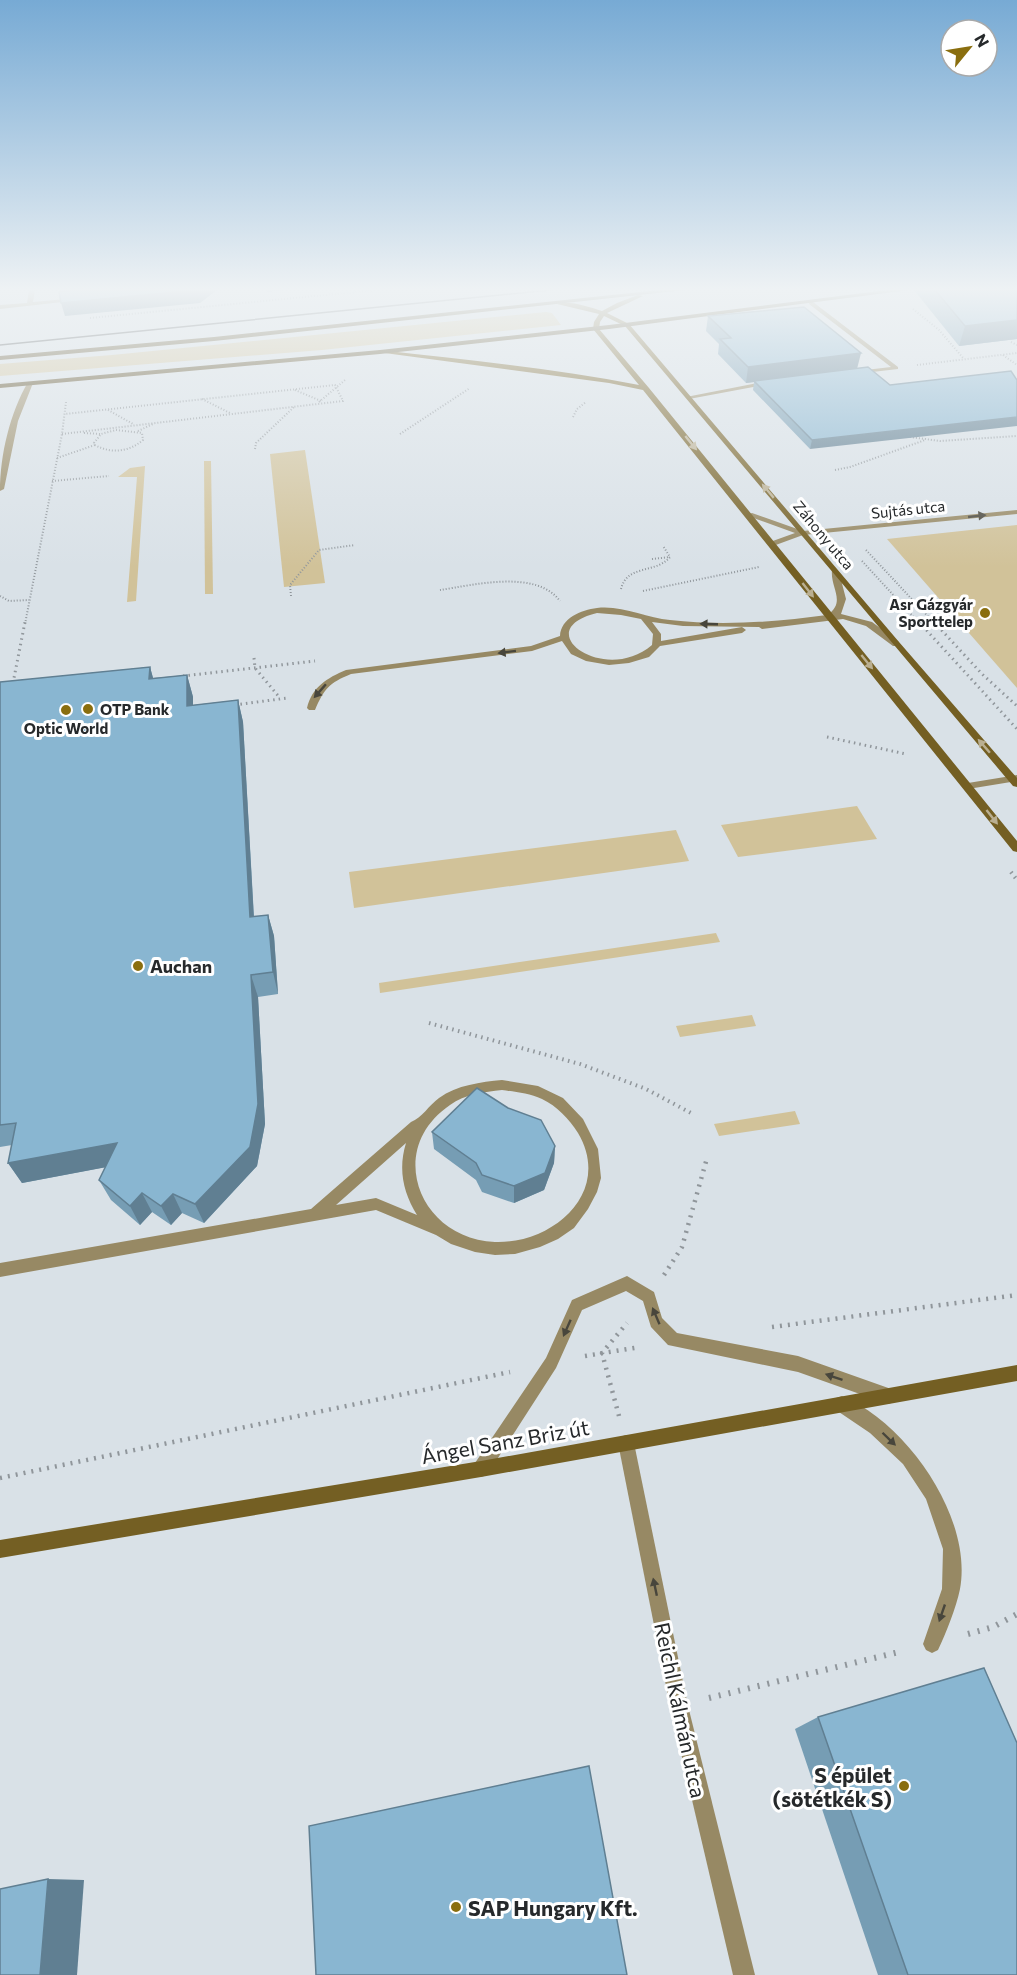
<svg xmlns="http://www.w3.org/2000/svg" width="1017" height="1975" font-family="Commissioner,sans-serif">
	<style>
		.green { fill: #d1c299 }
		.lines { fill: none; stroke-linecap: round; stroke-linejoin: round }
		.path-far4 { stroke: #90969b; stroke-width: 2; stroke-dasharray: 1 2; stroke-linecap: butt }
		.path-far3 { stroke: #90969b; stroke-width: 3; stroke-dasharray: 1.5 4; stroke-linecap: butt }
		.path-far2 { stroke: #90969b; stroke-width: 4; stroke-dasharray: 1.5 4.5; stroke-linecap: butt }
		.path-far1 { stroke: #90969b; stroke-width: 4.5; stroke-dasharray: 2 6; stroke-linecap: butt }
		.path { stroke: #90969b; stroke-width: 6; stroke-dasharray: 2 8; stroke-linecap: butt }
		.lane { fill: #978964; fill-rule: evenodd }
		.street { fill: #978964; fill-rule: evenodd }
		.secondary { fill: #745f23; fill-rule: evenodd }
		.primary { fill: #53441a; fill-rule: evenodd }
		.tram { stroke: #404446; stroke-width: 1.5 }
		.wall { fill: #769db4 }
		.shaded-wall { fill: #607f92 }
		.building { fill: #89b6d1; stroke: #607f92; stroke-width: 1.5 }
		.oneway { fill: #baaf91 }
		.oneway2 { fill: #48463c }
		.poi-dot { fill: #8a6e0e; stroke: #fff; stroke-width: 2 }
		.labels { text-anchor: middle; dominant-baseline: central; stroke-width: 6; stroke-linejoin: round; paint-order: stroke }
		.far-street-label { font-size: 15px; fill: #26292b; stroke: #fff }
		.far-poi-label { font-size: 15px; font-weight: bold; fill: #26292b; stroke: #fff; text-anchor: end }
		.poi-label { font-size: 18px; font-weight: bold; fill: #26292b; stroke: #fff; text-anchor: start }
		.near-street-label { font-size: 21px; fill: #26292b; stroke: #fff }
		.near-poi-label { font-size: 21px; font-weight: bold; fill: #26292b; stroke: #fff; text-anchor: end }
	</style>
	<rect width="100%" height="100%" fill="#d9e1e7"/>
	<g class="green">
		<path d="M546,312L552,313L561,325L322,350L0,376V364L112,355Z"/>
		<path d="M305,450L325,583L284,587L270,454Z"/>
		<path d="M204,461H211L213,594H205Z"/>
		<path d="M145,466L136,601L127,602L137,477H118L130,468Z"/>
		<path d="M1017,525V688L887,539Z"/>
		<path d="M857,806L877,839L738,857L721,825Z"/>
		<path d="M676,830L689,861L354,908L349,872Z"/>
		<path d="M716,933L720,942L380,993L379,983Z"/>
		<path d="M752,1015L756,1026L680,1037L676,1026Z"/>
		<path d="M795,1111L800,1124L719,1136L714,1124Z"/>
	</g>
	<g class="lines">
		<g class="path-far4">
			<path d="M913,309L939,330L964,359"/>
			<path d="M90,318L376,290"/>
			<path d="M1011,342L1017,345"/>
			<path d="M1003,355L1017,365"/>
			<path d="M917,365L1017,353"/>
			<path d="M295,390L321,401"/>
			<path d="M202,399L230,413"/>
			<path d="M319,402L345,380"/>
			<path d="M108,410L133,424"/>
			<path d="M573,417L577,409L586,402"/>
			<path d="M116,430L142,433L143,440C129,452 111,454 95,445L94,443L101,434Z"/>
			<path d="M138,431L153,424"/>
			<path d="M84,433L101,434"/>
			<path d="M62,434L343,401L335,385L65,414"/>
			<path d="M400,434L470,388"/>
			<path d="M910,437L940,441L1017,436"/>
			<path d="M255,449L256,443L294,407"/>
			<path d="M57,458L95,445"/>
			<path d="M835,470L850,467L925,440"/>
			<path d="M52,481L109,476"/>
			<path d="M866,550L935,624"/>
			<path d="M652,559L670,557"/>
			<path d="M862,561L920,624"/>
			<path d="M621,589C627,564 656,574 670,557L663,546"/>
			<path d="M440,590C474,585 536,569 560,601"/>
			<path d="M643,591L759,567"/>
			<path d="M0,596L9,601L29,600"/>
			<path d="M291,596L290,585L319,550L355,545"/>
			<path d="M25,624L62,434L66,402"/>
		</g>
		<g class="path-far3">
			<path d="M919,622L1017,729"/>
			<path d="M934,622L982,674L1017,706"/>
			<path d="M254,658L255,668L280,698"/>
			<path d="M183,676L315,661"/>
			<path d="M13,683L25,622"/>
			<path d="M235,705L287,698"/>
			<path d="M827,737L906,754"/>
		</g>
		<g class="path-far2">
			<path d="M1011,872L1017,880"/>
			<path d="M429,1023L580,1064L646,1089L691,1113"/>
		</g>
		<g class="path-far1">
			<path d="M664,1275L682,1247L707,1158"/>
			<path d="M772,1327L1017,1295"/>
			<path d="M585,1356L640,1347"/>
			<path d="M619,1416L602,1353L627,1323"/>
			<path d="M0,1478L510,1372"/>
		</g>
		<g class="path">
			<path d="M968,1634L993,1627L1017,1614"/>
			<path d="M709,1698L903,1651"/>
		</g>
		<g class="lane">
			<path d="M809,302H813L898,367V369L855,374L857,371L891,367L809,304Z"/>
			<path d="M768,381L771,383L770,384L689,399L686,397Z"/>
			<path d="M28,382L33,383L18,421L4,489L0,491C0,455 10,413 28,382Z"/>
			<path d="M832,570L839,572L846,599L841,614L872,622L899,642V646H893L866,626L843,619L762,629L759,627L683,626L652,622L661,634V641L742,627L746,630L742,633L660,646L649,657L629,663L609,665L586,661L571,654L562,641L532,651L351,674C329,683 324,689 315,710H309L307,708C312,687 327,678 346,670L531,646L560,636C561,618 581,610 597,608C622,605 646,618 670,620C722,626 775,622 827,615C847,602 830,588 832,570ZM597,613L621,615L641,619L653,634L652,645C604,686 527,630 597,613Z"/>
			<path d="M502,1080L538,1086L563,1098L583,1119L598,1149L601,1178L597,1192L588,1209L574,1228L558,1239L540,1247L515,1254L495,1255L475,1252L451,1244L436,1235L376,1210L0,1277V1263L311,1209L411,1122C422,1118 429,1105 439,1098C457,1085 481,1082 502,1080ZM502,1090C515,1092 529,1093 542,1099C557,1106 569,1119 578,1133C613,1192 553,1244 495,1242C420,1239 384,1150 450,1105C465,1094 484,1092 502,1090ZM406,1143C398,1169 403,1192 417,1215L376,1198L336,1205Z"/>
			<path d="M627,1276L654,1292L662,1318L677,1333L798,1356L894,1390L896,1396L894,1402L888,1404L798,1372L668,1345L651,1327L643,1301L626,1291L582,1310L556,1368L487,1475L481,1477L475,1475L473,1469L475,1463L546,1358L572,1300Z"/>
			<path d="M842,1396C907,1423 973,1518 960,1589C956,1608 946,1633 938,1650L932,1653L926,1650L923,1644L942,1589L943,1549L926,1499L903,1464L870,1433L836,1410L834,1404L836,1398Z"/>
			<path d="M626,1435L632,1437L634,1443L688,1706L686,1713L679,1715L672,1713L670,1706L618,1443L620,1437Z"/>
		</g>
		<g class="street">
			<path d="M29,290H35L33,302L77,298L80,300L0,309V305L27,303Z"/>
			<path d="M1017,510V514L803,535L773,546H770V542L795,533L745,515L752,513L803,531Z"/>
			<path d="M1017,775V781L968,789L963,786L968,783Z"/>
			<path d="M679,1697L686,1699L688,1706L755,1975H733L670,1706L672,1699Z"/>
		</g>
		<g class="secondary">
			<path d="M638,295L643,296L607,313L629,324L899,642L1017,778V787L1013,786L625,326L604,316L600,322L599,329L649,388L1017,841V852L1013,851L643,390L609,383L377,352L380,350C466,360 554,368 639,385L593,329L594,322L599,314L557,304C569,300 589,307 602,311L617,303Z"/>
			<path d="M1017,1365V1381L481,1477L0,1558V1540L481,1461Z"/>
		</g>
		<g class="primary">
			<path d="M659,290H685L214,341L0,360V356L214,337Z"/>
			<path d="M887,290H909L609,329L380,354L0,388V384L380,350L609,325Z"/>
		</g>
		<path class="tram" d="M0,345L550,290"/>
	</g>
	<g class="wall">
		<path d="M914,290H1017V339L959,346Z"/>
		<path d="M708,316L861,353L810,449L753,390L754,382L746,383L718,354L719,344L706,331Z"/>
		<path d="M150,667L153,678L187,675L193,697V705L238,700L243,722L254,917L268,915L274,936L278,994L258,997L265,1124L257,1166L204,1223L182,1213L171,1225L152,1212L140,1225L111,1200L99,1180L106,1167L22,1183L8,1163L12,1145L0,1147V682Z"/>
		<path d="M432,1132L555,1146L554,1163L544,1190L514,1203L482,1192L476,1180L434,1149Z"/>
		<path d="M818,1717L1017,1975H878L795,1729Z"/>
	</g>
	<g class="shaded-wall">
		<path d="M196,290H217L200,303L65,316L61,303Z"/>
		<path d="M266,290H283L267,292Z"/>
		<path d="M1017,320V339L959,346L965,326Z"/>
		<path d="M861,353L857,369L746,383L748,367Z"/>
		<path d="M1017,417V426L810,449L812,440Z"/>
		<path d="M150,667L156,689L149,679Z"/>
		<path d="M187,675L193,697V728L187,706Z"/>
		<path d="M238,700L243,722L255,939L250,917Z"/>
		<path d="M268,915L274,936L278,994L273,972Z"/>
		<path d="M251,975L258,997L265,1124L257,1166L204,1223L195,1204Z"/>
		<path d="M117,1143L128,1163L22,1183L8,1163Z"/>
		<path d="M555,1146L554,1163L544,1190L514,1203V1186Z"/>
		<path d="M142,1193L152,1212L140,1225L130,1206Z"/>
		<path d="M173,1194L182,1213L171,1225L161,1206Z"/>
		<path d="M48,1879L84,1880L77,1975H40Z"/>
	</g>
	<g class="building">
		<path d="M73,290H196L61,303L59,292Z"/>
		<path d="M935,290H1017V320L965,326Z"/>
		<path d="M804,307L861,353L748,367L720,339L731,338L708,316Z"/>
		<path d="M868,367L890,385L1011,371L1017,380V417L812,440L754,381Z"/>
		<path d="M150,667L149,679L187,675V706L238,700L250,917L268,915L273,972L251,975L258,1104L250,1147L195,1204L173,1194L161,1206L142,1193L130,1206L99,1180L117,1143L8,1163L16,1123L0,1125V682Z"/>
		<path d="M477,1088L508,1108L541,1120L555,1146L545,1173L514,1186L482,1175L476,1163L432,1132Z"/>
		<path d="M984,1668L1017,1743V1975H908L818,1717Z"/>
		<path d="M589,1766L627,1975H316L309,1826Z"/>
		<path d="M48,1879L40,1975H0V1889Z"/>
	</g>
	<defs><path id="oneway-solid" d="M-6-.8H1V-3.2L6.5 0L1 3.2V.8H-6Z" transform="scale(1.5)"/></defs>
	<g class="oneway">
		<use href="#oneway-solid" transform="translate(691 443) rotate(51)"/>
		<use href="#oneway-solid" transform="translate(768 491) rotate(-130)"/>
		<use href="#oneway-solid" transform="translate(808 590) rotate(52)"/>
		<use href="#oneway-solid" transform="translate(867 662) rotate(51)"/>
		<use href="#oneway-solid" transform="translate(984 746) rotate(-131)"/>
		<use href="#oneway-solid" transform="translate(992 817) rotate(52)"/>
	</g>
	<g class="oneway2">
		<use href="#oneway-solid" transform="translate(977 516) rotate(-6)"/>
		<use href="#oneway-solid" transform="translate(709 624) rotate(-178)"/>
		<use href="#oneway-solid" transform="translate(507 652) rotate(173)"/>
		<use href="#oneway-solid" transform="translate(320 691) rotate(131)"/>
		<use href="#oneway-solid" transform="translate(656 1316) rotate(-113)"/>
		<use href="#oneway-solid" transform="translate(567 1328) rotate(114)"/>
		<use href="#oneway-solid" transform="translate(834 1377) rotate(-161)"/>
		<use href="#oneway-solid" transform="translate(889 1439) rotate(44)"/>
		<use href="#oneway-solid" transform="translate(655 1587) rotate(-102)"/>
		<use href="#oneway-solid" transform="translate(942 1613) rotate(109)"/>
	</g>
	<linearGradient id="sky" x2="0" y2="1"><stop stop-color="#77aad4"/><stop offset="0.51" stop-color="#eef2f4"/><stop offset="1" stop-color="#eef2f4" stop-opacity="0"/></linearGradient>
	<rect width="1017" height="567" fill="url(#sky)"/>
	<g class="poi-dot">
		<circle cx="985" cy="613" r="6"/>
		<circle cx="88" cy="709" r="6"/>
		<circle cx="66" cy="710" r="6"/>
		<circle cx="138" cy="966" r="6"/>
		<circle cx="904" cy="1786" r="6"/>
		<circle cx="456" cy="1907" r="6"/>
	</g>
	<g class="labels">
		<g class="far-street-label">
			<text transform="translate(908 509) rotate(-6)">Sujtás utca</text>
			<text transform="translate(824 535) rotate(50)">Záhony utca</text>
		</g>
		<g class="far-poi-label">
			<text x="973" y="604">Asr Gázgyár<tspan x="973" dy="17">Sporttelep</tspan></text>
			<text x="100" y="709" text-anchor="start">OTP Bank</text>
			<text x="66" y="728" text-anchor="middle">Optic World</text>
		</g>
		<g class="poi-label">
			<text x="150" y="966">Auchan</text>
		</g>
		<g class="near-street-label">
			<text transform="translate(505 1441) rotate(-10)">Ángel Sanz Briz út</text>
			<text transform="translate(681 1710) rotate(78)">Reichl Kálmán utca</text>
		</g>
		<g class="near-poi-label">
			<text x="892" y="1774">S épület<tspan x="892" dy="24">(sötétkék S)</tspan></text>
			<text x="468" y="1907" text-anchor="start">SAP Hungary Kft.</text>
		</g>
	</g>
	<g transform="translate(969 48) rotate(60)"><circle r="28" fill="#ffffff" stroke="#a8a9aa" stroke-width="1.5"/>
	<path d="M0-4.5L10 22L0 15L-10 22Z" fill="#8a6e0e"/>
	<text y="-9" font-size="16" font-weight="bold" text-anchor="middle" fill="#26292b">N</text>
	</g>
</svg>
